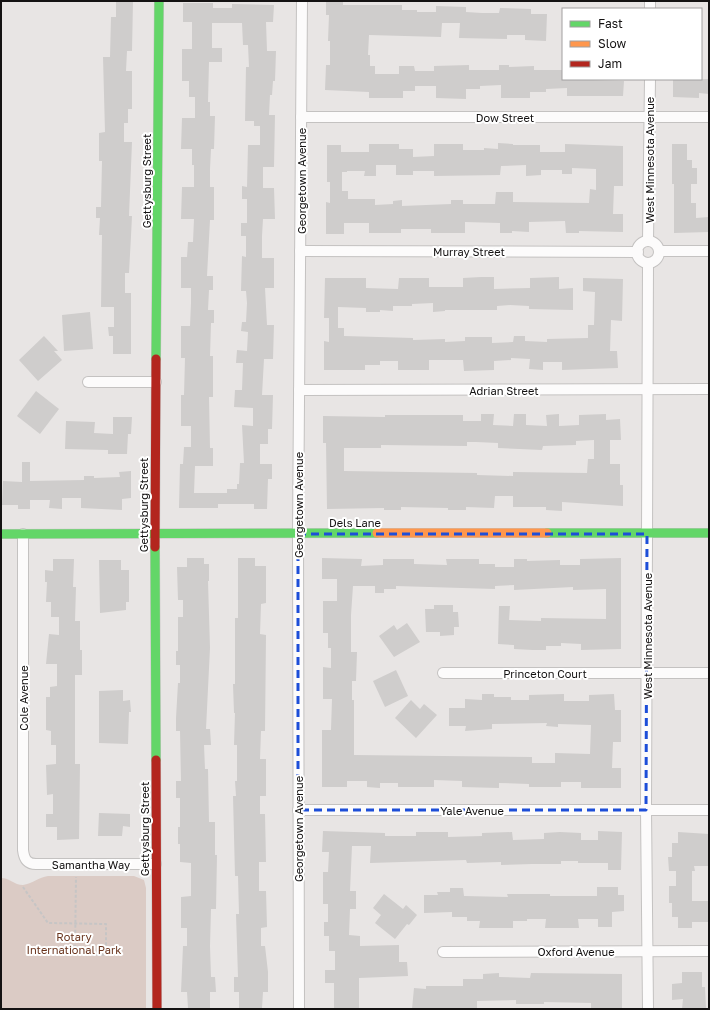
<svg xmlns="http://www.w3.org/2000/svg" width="710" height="1010" font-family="'Golos Text',sans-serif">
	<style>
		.green { fill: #dbcbc5 }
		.building { fill: #cfcdcc; fill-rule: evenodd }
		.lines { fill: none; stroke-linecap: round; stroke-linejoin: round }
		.street-casing { stroke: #c4c2c1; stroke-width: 12 }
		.fast-casing { stroke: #c4c2c1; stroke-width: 10 }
		.slow-casing { stroke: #c4c2c1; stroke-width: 10 }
		.jam-casing { stroke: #c4c2c1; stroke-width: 10 }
		.path { stroke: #c6c5c5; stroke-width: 2; stroke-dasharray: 3 2; stroke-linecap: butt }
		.street { stroke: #fcfbfb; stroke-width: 10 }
		.fast { stroke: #63d668; stroke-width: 9 }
		.slow { stroke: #ff974d; stroke-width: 9 }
		.jam { stroke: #b3261e; stroke-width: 9 }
		.marked { fill: none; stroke: #1d4ed8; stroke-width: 3; stroke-dasharray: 8 5; stroke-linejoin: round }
		.labels { text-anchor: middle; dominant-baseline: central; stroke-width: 4; stroke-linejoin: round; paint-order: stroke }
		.street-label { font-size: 11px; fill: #141212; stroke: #fff }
		.park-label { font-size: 11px; fill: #69341d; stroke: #fff }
	</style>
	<rect width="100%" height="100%" fill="#e8e5e4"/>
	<path class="green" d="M48,876H134L144,880L146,888V1009H1V878C10,878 14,885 23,885C32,884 39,877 48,876Z"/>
	<g class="building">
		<path d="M116,1H133L132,51H127L126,71H132V109H128V123H124V142H132L129,216H132L131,236L129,273H125V293H131V354H113V336H109L108,327H114V307H101L102,235H99L100,218H96V207H101L102,161H99V133L105,132L103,57H110L111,17H116Z"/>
		<path d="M326,1H343V5H402V10H417V12H436V6L466,7V12L482,13H499L500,8L531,9V14H547L546,41L525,40V35H507V39L459,38L460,23H442L441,37L369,35L368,55H370V66H375V74H399V66H414L415,71H434V66L469,65V70H499V65H509V67L534,66V70H563V79L624,81L623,96H567V88L546,89V92H530V98H501V85L480,86V89H466V99L436,98V86H415V91H403V98H369V92L325,90L326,65H330V41H328L329,15H326Z"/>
		<path d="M183,3H213V8H232V4L274,5L273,22H266L267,51H276L275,81H273L272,95H270L269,115H275L274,167H263V188H274L275,219H263L262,236V258H274V288H265L267,325H274L273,359H264L262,395H273L272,429H268V444H260V464H272V479H268L267,509H254V504H218V508H179L180,464H183L184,447H191V426H181V395H184L185,358H181V326H190L191,303V288H181V257H187L188,242H193L194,219H181L182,187H194V165H192V149H181L182,118H195V97H189V81H182V49H192V22H183ZM212,23H242L243,45H248L249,67H246L245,121H254V126H260V145H248L247,187L242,186V199H247V223H241V236H246V257L242,256L241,291H246L247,303L246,322H242L241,331L248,332L247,351L237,350L236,363H243L242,390H235L234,407L253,408V426L242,425L244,463H240L239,484H237V489H227V493H194L195,466H213V448H210L209,397H213V356H210L211,323H214V310H208L209,290H213V276H207L210,220H214V187H210V169L211,149H214L215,116H210V102H208L209,62H222V48H212Z"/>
		<path d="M709,79V94L699,93V98L673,97V80Z"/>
		<path d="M498,143L513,144V145H540V152H565V144L623,146V186H614L613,214H623V232L579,231V233H566L565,221L529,222V232L512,231V233H500V223L465,222V233H431V229H401V233H369V223H344V234H326V202L330,203V182H327V145H341V152H369V144H399V149H413V157L434,156V144H463V150H484V148L498,149ZM376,165H396V175H413V171H434V176L500,175L501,166L526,165V176L541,175V170H562V174H572V168L596,169V190L590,189L589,203L513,202V192H496L495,204H463V200H451V204L402,206V200L393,201V204L375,205V199H348V191H342V172H347V171H365L364,176H376Z"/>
		<path d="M672,144H687V160H692V168H697V184H691V203H696V218L709,217V232L674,233V184H672Z"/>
		<path d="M481,277H494V289L530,288V278L559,277V289L573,288V310L529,309V306L510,305L497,306V310H445V311L433,312V303L412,304V306H393V311L380,310V312H366V308L338,307V328H344V336L413,338V340L445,339V342L465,341V337H492V343L513,342L514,336H525V341L547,342V339L588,338V325H594L595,292L583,291V278L623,279L622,321L611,320L610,351H617L618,368L562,370V362H543V370L529,369L530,359L511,358V360L494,361V370L464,371L463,360H429V370H398V361H380V365H365V370H324V341L329,342V318H324L325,278H366V288L398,289L399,278H429V287H463V278Z"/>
		<path d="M90,312L93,349L64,351L62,315Z"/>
		<path d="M44,336L58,351H54L62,360L38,381L19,360Z"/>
		<path d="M36,391L59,409L40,434L17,416Z"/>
		<path d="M481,414H494L493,425L513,426L514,414H526V425L547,426L546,415L559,414V426L579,425V415L606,414V420L620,419L621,440H610V464H620V485H623V506L562,502V511L546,510V507H513V496H495L494,508L466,507V510H448V508L401,507V510H384V508L327,509L326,443H323V416L385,417V415H463V421H481ZM594,440V459H588L587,473L513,472V476L477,475V473L344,471V448H381V445L467,446V442H476L498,443V448L542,450L543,446L576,445V441Z"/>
		<path d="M113,417H132L131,434H128L127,454H108V450L65,449L66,421L95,422L94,433L113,434Z"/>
		<path d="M22,462H30V481L84,480V476H94V478L120,477L119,472L131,471V498L122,499V510L81,508V498H62V509L49,508L50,500H30V509H18V505H2L3,481L22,482Z"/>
		<path d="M187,558H204V564H209V581H208L210,648L206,729H210L211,745H204L205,769H208L209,822H215V855H217L216,909H211L210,946L211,977H215L216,992H210V1008H188L187,992H181L183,946H187V928H181V897L191,896V863L180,862V844H178V827H180V798H176V781H181L180,731H176V718L178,683H180V665H176V651H178V617H183V600H178L177,567H187Z"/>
		<path d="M238,558H255V566H266V603L261,604L260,634L266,635L265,731H261L260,759H266V796H260V814H265L266,862H259V891H266L267,927L261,928V946H265L268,972V992H263L262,1008H239V992H234V977H238L236,914H239L238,876H235L233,796H236L235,781H237V745H234L235,713H234L233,684H235V618H238Z"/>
		<path d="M322,558L362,559L361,566L383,565V559H414V564L447,565L446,559H479V564H495V567H514V559H527V561L560,560V565H580V559L621,558V649L581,650V644L561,643V646H546V650H533L514,649V645L498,644L499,606H510L509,620L541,621V618L606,619V589L573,590V587L514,590V585L495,586V589L396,586V589H384V593H375V586H353L351,615V652H357L356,681H352V700H354V755L532,757V763H555V753L590,754L591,725L558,724V727L546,726L547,723L492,724V729L465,731L466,726H449V708H465V699L482,700V694H494V697H511V700H529V695L564,694V701H589V695L614,694L615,710H621V742H613L612,768H621V788H581V782H561V787H529V784L499,783V788L462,787V781L434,780V787H398V783H380V788L367,787V781H347V787H322V730H331L332,699H323V667L331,668V648H328V633H323V601H337V579H322Z"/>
		<path d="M53,559H74L73,587H76L75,621H80V650H82V675H75V764H80L79,839L57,840V827H46V814H53V794L47,795L46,765L56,764V745H51V731L46,730V697H50V687L57,686V664H46L49,634L59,635V617H51V602H46L47,582H45V570L53,571Z"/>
		<path d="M99,560H121V570H129V602H126V610L100,613Z"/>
		<path d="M434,605H453V612H458L459,627H454V635L440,636V632H426L425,609H434Z"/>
		<path d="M407,623L420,642L394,657L379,636L394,625L397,630Z"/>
		<path d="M396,670L408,696L385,707L373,681Z"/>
		<path d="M123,690V701L130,700L131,712H129L128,744L99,743V691Z"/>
		<path d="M411,700L420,709L424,704L437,715L416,738L395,718Z"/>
		<path d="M99,813L130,814V827L123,826L122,836H98Z"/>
		<path d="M323,831L385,833V836H416V832H448V837L482,836V833L512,832L513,840L544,839V833L560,832L581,833V840H598V831L622,832L621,870H608V863H578V861H561V864H532L501,865V862L467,863L466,860L370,863L371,846H352L350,891H356V909H350L349,935L360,936V946L399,945V962H407L408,976L359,978V1009H334V983H325V970H335V951H329V936H324V922H328V904H323V872H328L329,852H322Z"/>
		<path d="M678,832L709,834V866H694L695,871H692V901H709V922H692V928H678V917H672V903H669V886H676V871H669L668,857H672V843H678Z"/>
		<path d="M597,887H618V895H624V911L612,912V927H598V919H578L579,928H545L546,919H527V921H513V928H479L480,921H467V917H452V912L424,913V895H438L437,892H450V888H463L464,896L508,897L507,894H550V896H597Z"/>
		<path d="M384,894L403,909L406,905L417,915L409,925L407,924L395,939L375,923L381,915L373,908Z"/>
		<path d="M682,972H702V987H705L706,1009H682L683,999L672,1000V984L682,983Z"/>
		<path d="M499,973V977L530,978L531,973L622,974V1009H591V1003L544,1002V1004H516V1000L477,1001V1009H412L414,988L426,989V986H463V979H483V974Z"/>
	</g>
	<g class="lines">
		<g class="street-casing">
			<g id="street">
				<path d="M650,9V1"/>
				<path d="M301,117H709"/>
				<path d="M648,241L650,79"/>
				<circle cx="648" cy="252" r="11"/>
				<path d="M300,251L638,252"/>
				<path d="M659,251H709"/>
				<path d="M88,382H156"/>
				<path d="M299,390L709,389"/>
				<path d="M23,534V850C24,859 27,864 36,864H156"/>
				<path d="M443,673H709"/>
				<path d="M298,810H709"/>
				<path d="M443,952L709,951"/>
				<path d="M299,1009L298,534L302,1"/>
				<path d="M648,1009L646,810L648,263"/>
			</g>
		</g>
		<g class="fast-casing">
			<g id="fast">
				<path d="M156,359L159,1"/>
				<path d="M547,533H709"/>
				<path d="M1,534L377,533"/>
				<path d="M155,547L156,760"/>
			</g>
		</g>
		<g class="slow-casing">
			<path id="slow" d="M377,533H547"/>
		</g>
		<g class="jam-casing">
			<g id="jam">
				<path d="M155,547L156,359"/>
				<path d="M156,760L157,1009"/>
			</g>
		</g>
		<path class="path" d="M23,887L48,923L106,924V955L75,954L76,877"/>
		<use href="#street" class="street"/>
		<use href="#fast" class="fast"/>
		<use href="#slow" class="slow"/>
		<use href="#jam" class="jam"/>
	</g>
	<path class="marked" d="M298,534H647L646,810H298Z"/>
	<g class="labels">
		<g class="street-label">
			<text x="505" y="117">Dow Street</text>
			<text transform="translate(649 160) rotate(-90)">West Minnesota Avenue</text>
			<text transform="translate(146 181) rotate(-90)">Gettysburg Street</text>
			<text transform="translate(301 181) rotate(-90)">Georgetown Avenue</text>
			<text x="469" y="251">Murray Street</text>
			<text x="504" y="390">Adrian Street</text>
			<text transform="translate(143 505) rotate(-90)">Gettysburg Street</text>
			<text transform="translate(298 505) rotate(-90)">Georgetown Avenue</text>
			<text x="355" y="522">Dels Lane</text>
			<text transform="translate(647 636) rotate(-90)">West Minnesota Avenue</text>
			<text x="545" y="673">Princeton Court</text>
			<text transform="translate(23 698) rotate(-90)">Cole Avenue</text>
			<text x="472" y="810">Yale Avenue</text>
			<text transform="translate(144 829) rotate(-90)">Gettysburg Street</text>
			<text transform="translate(298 829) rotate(-90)">Georgetown Avenue</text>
			<text x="91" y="864">Samantha Way</text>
			<text x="576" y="951">Oxford Avenue</text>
		</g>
		<g class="park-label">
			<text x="74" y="936">Rotary<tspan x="74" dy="13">International Park</tspan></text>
		</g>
	</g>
	<rect width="710" height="1010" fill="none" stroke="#141212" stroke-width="4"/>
	<rect x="562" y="8" width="140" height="72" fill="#ffffff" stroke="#a1a0a0"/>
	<rect x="570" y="21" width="20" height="6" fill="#63d668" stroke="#a1a0a0"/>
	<text x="598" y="28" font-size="12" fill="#141212">Fast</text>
	<rect x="570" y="41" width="20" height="6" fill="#ff974d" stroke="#a1a0a0"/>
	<text x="598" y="48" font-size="12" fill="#141212">Slow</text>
	<rect x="570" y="61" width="20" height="6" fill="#b3261e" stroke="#a1a0a0"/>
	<text x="598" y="68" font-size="12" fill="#141212">Jam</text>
</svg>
